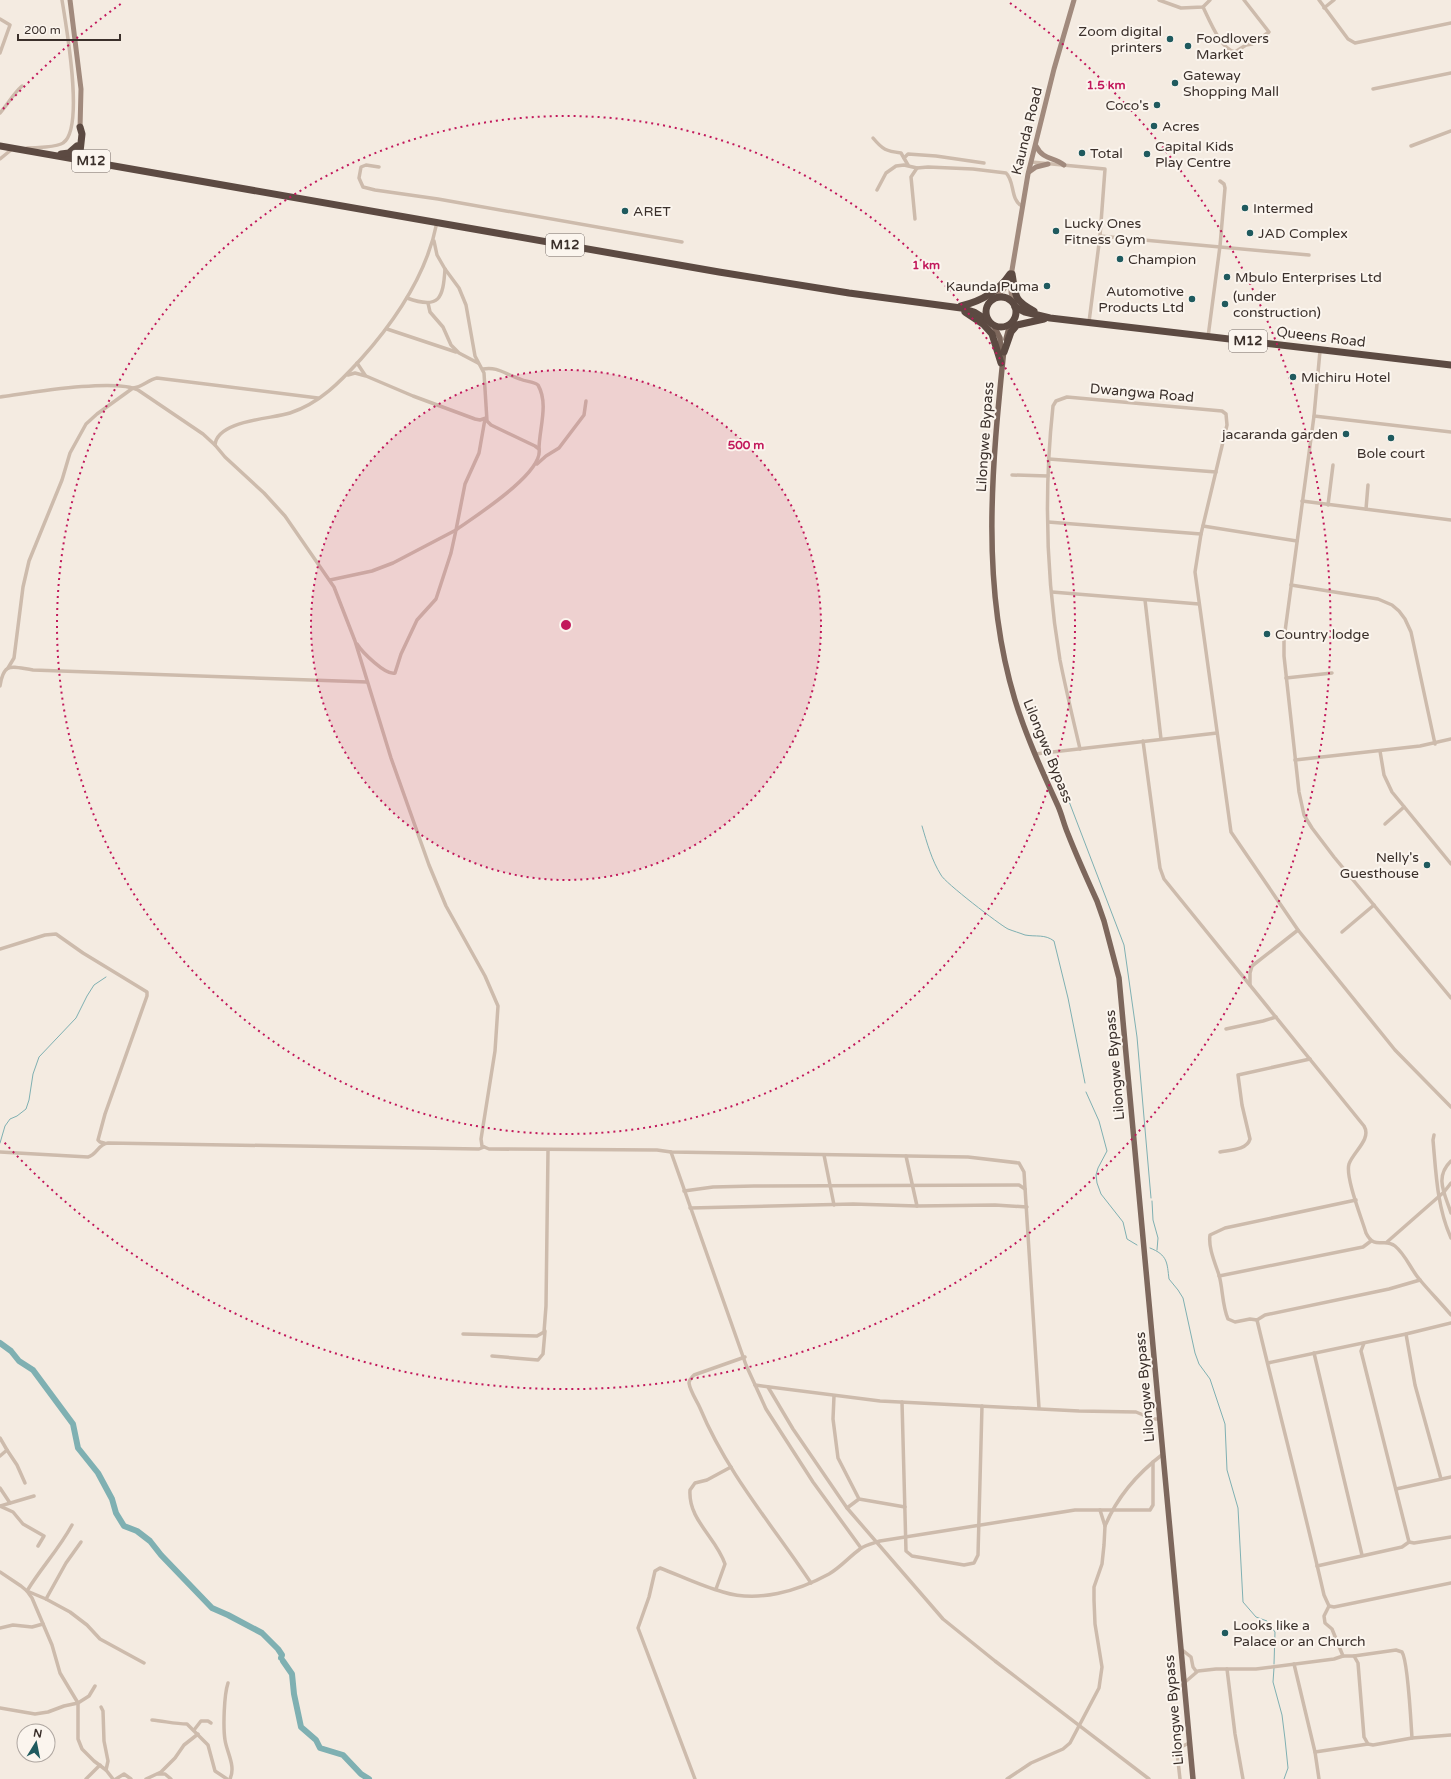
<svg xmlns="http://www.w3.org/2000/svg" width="1451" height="1779" font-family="'Varela Round',sans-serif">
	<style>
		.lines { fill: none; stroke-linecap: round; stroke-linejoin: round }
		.stream { stroke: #7fb0b2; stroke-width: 1 }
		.river { stroke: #7fb0b2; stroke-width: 6 }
		.street { stroke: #cdbbac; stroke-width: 3.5 }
		.secondary { stroke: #a18a7d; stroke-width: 5 }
		.primary { stroke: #7d675c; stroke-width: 5.5 }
		.highway { stroke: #5c4a42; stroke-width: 7 }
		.ring { fill: none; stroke: #c2185b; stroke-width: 2; stroke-dasharray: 2 4 }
		.poi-dot { fill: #1f5a5e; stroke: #fbf5ee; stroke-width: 1.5 }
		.labels { text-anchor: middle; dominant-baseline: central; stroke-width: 4; stroke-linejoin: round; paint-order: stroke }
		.shield { fill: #fbf5ee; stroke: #756b66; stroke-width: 1 }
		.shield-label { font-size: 13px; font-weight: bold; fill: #3b302b }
		.poi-label { font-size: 14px; fill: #3b302b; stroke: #fbf5ee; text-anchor: start }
		.street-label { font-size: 14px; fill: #3b302b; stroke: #fbf5ee }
		.centre { fill: #c2185b; stroke: #fbf5ee; stroke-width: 2 }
		.ring-label { font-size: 12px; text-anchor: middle; font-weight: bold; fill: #c2185b; stroke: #fbf5ee; stroke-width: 4; stroke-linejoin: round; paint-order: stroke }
	</style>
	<rect width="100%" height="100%" fill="#f4ebe1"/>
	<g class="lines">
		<g class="stream">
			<path d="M1053,767L1070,804L1124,945L1137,1037L1151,1198"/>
			<path d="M922,826C927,843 932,861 941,875C944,882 1000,925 1008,929C1013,931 1020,933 1025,935C1036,937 1045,934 1054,941L1068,998L1085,1083"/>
			<path d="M1086,1092L1099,1121L1107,1151L1098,1168L1096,1175L1097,1183L1101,1194L1123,1222L1127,1239L1137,1245"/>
			<path d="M0,1143L5,1126L10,1119L17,1116L26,1109L29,1100L33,1074L39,1057L76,1018L87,996L94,985L106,977"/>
			<path d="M1152,1201L1153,1220L1158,1238L1157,1250"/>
			<path d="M1150,1248C1168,1255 1167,1263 1169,1279L1178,1290L1183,1298L1195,1353L1199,1364L1210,1379L1225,1424L1227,1470L1238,1508L1243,1602L1256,1617L1267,1621L1275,1632L1274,1664"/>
			<path d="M1274,1668L1273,1682L1282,1715L1285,1739L1288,1768L1284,1779"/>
		</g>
		<g class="river">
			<path d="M0,1343L11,1351L19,1361L33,1370L73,1424L78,1448L98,1473L112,1499L116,1513L124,1526L137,1531L150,1541L161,1555L212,1608L228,1615L262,1633L278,1649L282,1655L281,1658"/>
			<path d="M283,1661L292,1674L294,1694L301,1727L316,1740L320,1748L343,1755L361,1774L369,1779"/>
		</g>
		<g class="street">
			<path d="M1159,0L1181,8L1203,7L1210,0"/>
			<path d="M1319,0L1348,39L1355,43L1451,23"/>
			<path d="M1203,7C1209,19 1221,50 1235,52L1246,45L1252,44L1269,32L1244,0"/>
			<path d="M1324,8L1334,0"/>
			<path d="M0,19L10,25L0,53"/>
			<path d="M1373,89L1451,73"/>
			<path d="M0,113C8,104 13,94 22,86"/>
			<path d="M873,138C883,150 886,151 901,153L908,165"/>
			<path d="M1411,146L1451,131"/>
			<path d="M27,148C33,148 58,147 63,143C85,129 66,25 62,0"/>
			<path d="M904,158L908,154L936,156L984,163"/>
			<path d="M0,159L11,150"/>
			<path d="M1031,162L1105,169L1100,236L1089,322"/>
			<path d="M379,167L366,165L361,167L359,178L363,187L375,190L438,199L682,242"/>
			<path d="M877,190L886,173L896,166L904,165L917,168L928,167L973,169L1006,173C1015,181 1010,200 1022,206"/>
			<path d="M915,219L911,177L917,168"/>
			<path d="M437,222C427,274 396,320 361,359C340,382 320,403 290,413C272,419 217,420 215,445L225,457L264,493L285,516L334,587L355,641L391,758L429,865L446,906L485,976L498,1006L495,1051L481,1139L482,1146L489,1149L657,1150L671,1152L968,1157L1019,1163L1024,1172L1039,1408"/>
			<path d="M1100,236L1309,255"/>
			<path d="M407,298C440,310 443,298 445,269"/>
			<path d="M428,303L430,312L443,327L451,345L459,353L478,363"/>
			<path d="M387,329L456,352"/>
			<path d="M1208,337L1220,246L1225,188L1224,184L1220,181"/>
			<path d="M1320,351L1314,416L1284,639V656L1299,792L1304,815L1312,828L1334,857L1451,998"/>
			<path d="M357,363L365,375"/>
			<path d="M483,369C498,366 506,375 520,379C526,382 533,381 538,385C549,404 539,429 539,449"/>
			<path d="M348,375L355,373L366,376L413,396L475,419L480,420L486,418"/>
			<path d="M0,397C29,393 115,378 138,390L203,434L215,445"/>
			<path d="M1314,416L1451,432"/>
			<path d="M1049,459L1216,472"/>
			<path d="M537,464L546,456L559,448L584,415L586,401"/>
			<path d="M1012,475L1048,476"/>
			<path d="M1302,501L1451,520"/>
			<path d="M1328,505L1333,465"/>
			<path d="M1366,509L1368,485"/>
			<path d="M1048,522L1201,534"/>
			<path d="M1203,526L1297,541"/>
			<path d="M330,580L372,571L393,563L456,530L465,484L479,453L485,419"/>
			<path d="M1291,585L1378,599L1392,605L1399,611L1405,619L1411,632L1435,744"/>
			<path d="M1052,592L1199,604"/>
			<path d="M1145,600L1161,739"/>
			<path d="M357,644C362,652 386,676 395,673L401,654L417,620L436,599L451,553L456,530C474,517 544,473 539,449L535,446L491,425L487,421L484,373L475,356L466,305L459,288L445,269L437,255L434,241"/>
			<path d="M8,668L14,658L23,587L29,561L62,480L70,453L86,424L97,414L133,388C142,387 148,380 157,378L318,398"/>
			<path d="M1286,678L1332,673"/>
			<path d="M0,686C4,661 12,667 33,670L367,682"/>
			<path d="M1143,741L1160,868L1164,879L1364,1126C1372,1139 1353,1152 1349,1164C1345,1177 1362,1219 1366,1233C1375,1251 1384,1237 1395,1246C1406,1255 1411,1270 1420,1280C1430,1292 1441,1303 1451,1315"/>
			<path d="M1080,749C1073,719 1066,690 1060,660C1046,577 1044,490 1053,406L1056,401L1067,397L1222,411L1226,414L1227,425L1201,534L1195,572L1231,832L1298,930L1395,1050L1451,1107"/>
			<path d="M1380,751L1384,775L1392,792L1451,864"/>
			<path d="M1035,754L1217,733"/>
			<path d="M1295,760L1420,746L1451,739"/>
			<path d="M1385,824L1404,807"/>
			<path d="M1342,932L1374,905"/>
			<path d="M0,949L45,935L56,934L83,953L147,992V996L105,1114L98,1140L100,1142L104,1143"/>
			<path d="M1250,985V973L1252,966L1298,930"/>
			<path d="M1226,1029L1263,1021L1276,1017"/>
			<path d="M1434,1135L1433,1140C1436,1173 1437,1207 1451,1238"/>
			<path d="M0,1152L88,1157C97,1155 98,1144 108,1143L479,1149L484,1147"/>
			<path d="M671,1152L746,1365L766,1409L813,1482L861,1548"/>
			<path d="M1220,1152C1230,1150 1247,1150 1250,1139L1242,1105L1238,1075L1310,1059"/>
			<path d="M824,1155L834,1205"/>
			<path d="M906,1156L917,1206"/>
			<path d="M1451,1161C1434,1177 1445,1194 1451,1213"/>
			<path d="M684,1191L713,1187L754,1186L1019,1185L1025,1189"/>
			<path d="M1356,1200L1225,1228L1210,1235C1208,1247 1215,1263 1219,1275C1223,1289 1222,1305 1228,1319L1235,1322L1250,1319L1257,1320L1265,1315L1389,1289L1420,1280"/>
			<path d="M690,1208L853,1204L917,1206L995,1205L1027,1207"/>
			<path d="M1387,1242L1444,1192L1451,1183"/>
			<path d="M1219,1276L1363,1247L1371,1241"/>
			<path d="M1257,1320C1279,1412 1303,1503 1324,1595L1329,1606L1324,1616L1325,1623L1332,1629L1343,1656H1354L1396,1650L1402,1652C1408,1661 1411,1723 1412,1738"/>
			<path d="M463,1334L537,1336L544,1332L546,1306L548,1151"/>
			<path d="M1406,1334L1415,1385L1441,1479"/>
			<path d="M1364,1343L1361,1351L1409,1542"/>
			<path d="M1314,1353L1362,1555"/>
			<path d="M492,1356L538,1360L543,1354L545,1331"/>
			<path d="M745,1357L694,1375C691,1378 689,1380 689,1383C690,1391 697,1401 700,1408C727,1473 773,1526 811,1583"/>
			<path d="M1268,1363L1406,1334L1451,1323"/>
			<path d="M755,1385L880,1401L1079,1411L1136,1412L1153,1419H1160"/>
			<path d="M768,1387L793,1429L847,1508L943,1619L995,1661L1149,1779"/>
			<path d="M834,1396L833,1419L838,1458L859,1499L905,1507"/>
			<path d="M902,1402L906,1551L912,1556L964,1565L974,1563L978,1555L982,1406"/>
			<path d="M0,1438L7,1450L0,1456"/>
			<path d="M7,1450L17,1465L25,1483"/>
			<path d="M0,1488L10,1503"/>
			<path d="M1396,1489L1451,1477"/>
			<path d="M0,1506L13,1512L23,1524L44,1536L38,1546"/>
			<path d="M0,1506L34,1496"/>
			<path d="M847,1508L859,1499"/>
			<path d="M72,1525C59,1549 41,1568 27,1591L46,1599L70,1612L87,1625L100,1639L144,1663"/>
			<path d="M1105,1526C1117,1497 1138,1473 1163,1454"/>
			<path d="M1317,1566L1402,1547L1409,1542L1414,1543L1451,1537"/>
			<path d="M0,1572L21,1586L27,1591L32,1598L52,1645L60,1673L78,1703V1739L82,1749L94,1761L106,1770L113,1779"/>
			<path d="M716,1589L725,1564C716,1537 688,1520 690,1490L695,1483L707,1480L731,1467"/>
			<path d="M46,1599L66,1563L81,1542"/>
			<path d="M1329,1606L1334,1607L1451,1583"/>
			<path d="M0,1628L13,1625L32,1627L43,1624"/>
			<path d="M1181,1649L1191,1657L1193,1667L1196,1671"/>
			<path d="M1354,1656L1358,1663L1364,1737L1368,1744L1373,1745L1412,1738L1451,1735"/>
			<path d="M1294,1664L1315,1752L1319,1779"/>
			<path d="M1227,1669L1235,1734L1243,1779"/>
			<path d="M228,1683C224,1695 223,1727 225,1740C227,1753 236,1766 230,1779"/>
			<path d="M1184,1683L1198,1671L1216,1669H1256L1334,1659L1343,1656"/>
			<path d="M101,1707L103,1711L104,1741L108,1761L106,1770"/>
			<path d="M0,1708L35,1714L48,1712L64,1706L78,1703L89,1696L95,1686"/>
			<path d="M152,1720C164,1721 175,1724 187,1724L208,1745L215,1771L227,1779"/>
			<path d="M194,1730L201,1721H208L211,1723"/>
			<path d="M1315,1752L1368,1744"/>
			<path d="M158,1774H165L171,1779"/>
			<path d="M86,1779L100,1765"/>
			<path d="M116,1779L124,1774L131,1779"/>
			<path d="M146,1779L161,1772L175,1758L184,1745L198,1734"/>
			<path d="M695,1779L638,1628L649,1597L655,1571L660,1568C681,1576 701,1586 723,1592C758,1603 798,1591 829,1574C841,1567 849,1557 860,1549C865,1545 874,1543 880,1541L1075,1510H1150L1153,1505V1462"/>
			<path d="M1007,1779L1031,1763L1063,1749L1070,1743L1099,1688L1102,1667L1095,1624L1094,1600V1587L1102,1564L1104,1545L1105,1526L1100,1510"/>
			<path d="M1180,1779L1177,1752L1181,1747L1189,1743"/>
		</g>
		<g class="secondary">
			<path d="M70,0L81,89L80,129"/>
			<path d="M1036,146C1044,161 1053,156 1064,165"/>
			<path d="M1029,172L1036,167L1048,164"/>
			<path d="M995,298L1004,289L1009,279"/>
			<path d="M1013,303L1011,292L1012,270L1028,174L1054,69L1074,0"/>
		</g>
		<g class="primary">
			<path d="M994,326L1000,338L1001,355"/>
			<path d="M1006,339L1010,324"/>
			<path d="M1004,349C992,466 980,585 1015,700C1026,736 1042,771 1058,806C1062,815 1064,825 1068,834C1077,857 1087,879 1097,901L1104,921L1119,978L1193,1779"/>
		</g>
		<g class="highway">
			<path d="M80,127L82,134L80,152L84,157L89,159"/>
			<path d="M0,146L719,272L849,293L961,308L974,312L987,320"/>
			<path d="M61,154L69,153L77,146"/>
			<path d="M1012,274C1016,296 1013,300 1034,311"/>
			<circle cx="1001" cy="312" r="15"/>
			<path d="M961,306C982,301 998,292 1010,274"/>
			<path d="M1015,307L1025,312L1050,318L1451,365"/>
			<path d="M965,312L983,324L992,334L1001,363"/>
			<path d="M1004,352L1011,332L1017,325L1044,319"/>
		</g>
	</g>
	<circle cx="566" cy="625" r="255" fill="#c2185b" fill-opacity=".12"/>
	<g class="ring">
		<circle cx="566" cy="625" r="255"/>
		<circle cx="566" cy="625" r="509"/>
		<path d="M3 109A764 764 0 0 1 122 3M1010 3A764 764 0 1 1 3 1141"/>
	</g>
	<g class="poi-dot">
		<circle cx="1170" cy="39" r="4"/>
		<circle cx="1188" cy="46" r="4"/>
		<circle cx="1175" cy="83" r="4"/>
		<circle cx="1157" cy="105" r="4"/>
		<circle cx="1154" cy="126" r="4"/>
		<circle cx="1082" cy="153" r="4"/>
		<circle cx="1147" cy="154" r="4"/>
		<circle cx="1245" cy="208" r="4"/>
		<circle cx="625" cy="211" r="4"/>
		<circle cx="1056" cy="231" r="4"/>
		<circle cx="1250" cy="233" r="4"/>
		<circle cx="1120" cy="259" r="4"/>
		<circle cx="1227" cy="277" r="4"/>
		<circle cx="1047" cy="286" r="4"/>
		<circle cx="1192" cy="299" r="4"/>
		<circle cx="1225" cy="304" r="4"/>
		<circle cx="1293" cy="377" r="4"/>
		<circle cx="1346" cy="434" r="4"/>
		<circle cx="1391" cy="438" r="4"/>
		<circle cx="1267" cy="634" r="4"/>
		<circle cx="1427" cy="865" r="4"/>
		<circle cx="1225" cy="1633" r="4"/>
	</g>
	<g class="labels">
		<g class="shield">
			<rect x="72" y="150" width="38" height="22" rx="3"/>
			<rect x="546" y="234" width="38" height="22" rx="3"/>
			<rect x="1229" y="330" width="38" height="22" rx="3"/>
		</g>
		<g class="shield-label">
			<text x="91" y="161">M12</text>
			<text x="565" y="245">M12</text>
			<text x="1248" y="341">M12</text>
		</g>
		<g class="poi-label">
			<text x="1162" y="31" text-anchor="end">Zoom digital<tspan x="1162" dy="16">printers</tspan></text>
			<text x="1196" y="38">Foodlovers<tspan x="1196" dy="16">Market</tspan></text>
			<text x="1183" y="75">Gateway<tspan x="1183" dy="16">Shopping Mall</tspan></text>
			<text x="1149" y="105" text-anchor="end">Coco's</text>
			<text x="1162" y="126">Acres</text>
			<text x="1155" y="146">Capital Kids<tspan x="1155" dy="16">Play Centre</tspan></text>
			<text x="1090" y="153">Total</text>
			<text x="1253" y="208">Intermed</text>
			<text x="633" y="211">ARET</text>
			<text x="1064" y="223">Lucky Ones<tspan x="1064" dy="16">Fitness Gym</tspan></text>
			<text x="1258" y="233">JAD Complex</text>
			<text x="1128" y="259">Champion</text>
			<text x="1235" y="277">Mbulo Enterprises Ltd</text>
			<text x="1039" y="286" text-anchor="end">Kaunda Puma</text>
			<text x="1184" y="291" text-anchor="end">Automotive<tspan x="1184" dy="16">Products Ltd</tspan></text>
			<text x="1233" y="296">(under<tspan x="1233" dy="16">construction)</tspan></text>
			<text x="1301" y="377">Michiru Hotel</text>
			<text x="1338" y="434" text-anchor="end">jacaranda garden</text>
			<text x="1391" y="453" text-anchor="middle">Bole court</text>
			<text x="1275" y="634">Country lodge</text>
			<text x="1419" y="857" text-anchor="end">Nelly's<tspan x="1419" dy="16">Guesthouse</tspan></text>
			<text x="1233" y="1625">Looks like a<tspan x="1233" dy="16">Palace or an Church</tspan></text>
		</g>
		<g class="street-label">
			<text transform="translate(1027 131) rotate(-76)">Kaunda Road</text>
			<text transform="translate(1321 337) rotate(7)">Queens Road</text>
			<text transform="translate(1142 393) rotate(5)">Dwangwa Road</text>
			<text transform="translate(985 437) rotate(-86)">Lilongwe Bypass</text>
			<text transform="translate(1048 751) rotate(68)">Lilongwe Bypass</text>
			<text transform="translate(1115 1065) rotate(-95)">Lilongwe Bypass</text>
			<text transform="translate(1145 1387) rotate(-95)">Lilongwe Bypass</text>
			<text transform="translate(1174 1710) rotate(-95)">Lilongwe Bypass</text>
		</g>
	</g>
	<circle cx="566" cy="625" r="6" class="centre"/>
	<g class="ring-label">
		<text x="1106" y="89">1.5 km</text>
		<text x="926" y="269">1 km</text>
		<text x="746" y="449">500 m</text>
	</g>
	<g transform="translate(36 1743) rotate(10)"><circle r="19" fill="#fbf5ee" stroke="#aea6a0"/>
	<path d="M0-3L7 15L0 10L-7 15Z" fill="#1f5a5e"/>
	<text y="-6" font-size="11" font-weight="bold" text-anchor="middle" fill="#3b302b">N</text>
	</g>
	<path d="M18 34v6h102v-6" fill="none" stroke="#3b302b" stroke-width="2"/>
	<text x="24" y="34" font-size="12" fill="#3b302b" stroke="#fbf5ee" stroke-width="3" paint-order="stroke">200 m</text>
</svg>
